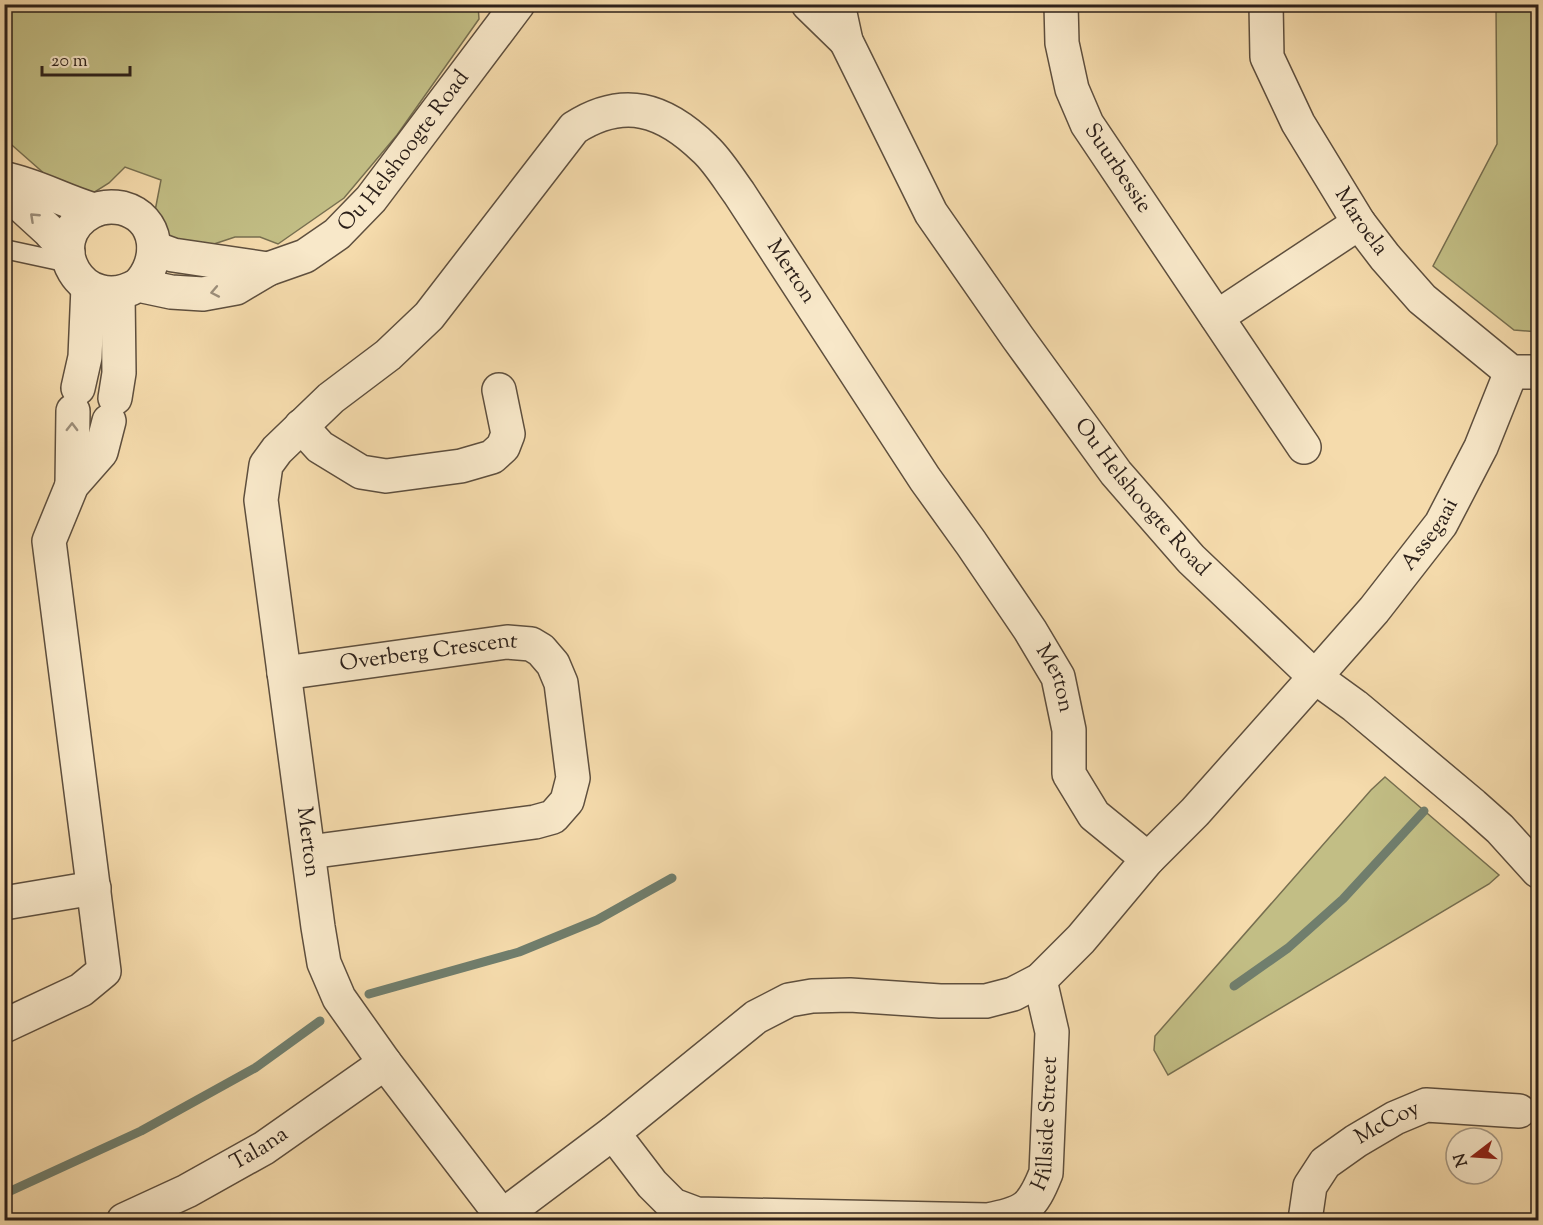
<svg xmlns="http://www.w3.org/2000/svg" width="1543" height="1225" font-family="'Sorts Mill Goudy',serif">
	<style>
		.green { fill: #c2be85; stroke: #776f50; stroke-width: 1.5 }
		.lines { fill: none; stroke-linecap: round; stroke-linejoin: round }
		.stream { stroke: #707e6d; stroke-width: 9 }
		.service-casing { stroke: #5e4f3e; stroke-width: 21 }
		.minor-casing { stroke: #5e4f3e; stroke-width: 36 }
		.service { stroke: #f8e8c9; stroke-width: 18 }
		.minor { stroke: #f8e8c9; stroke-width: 33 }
		.oneway { stroke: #9c8e7a }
		.labels { text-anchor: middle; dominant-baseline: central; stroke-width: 6; stroke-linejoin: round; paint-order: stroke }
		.street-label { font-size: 22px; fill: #2c201a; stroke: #f8e8c9 }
	</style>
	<rect width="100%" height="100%" fill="#f5dbac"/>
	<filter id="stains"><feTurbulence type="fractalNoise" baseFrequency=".00333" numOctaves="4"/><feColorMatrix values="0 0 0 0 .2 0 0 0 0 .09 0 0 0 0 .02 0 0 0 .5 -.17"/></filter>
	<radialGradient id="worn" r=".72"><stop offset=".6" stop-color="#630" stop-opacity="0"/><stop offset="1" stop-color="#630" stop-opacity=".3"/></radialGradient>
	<g class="green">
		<path d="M5,5H478L479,19L397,135L344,198L278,244L260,237H235L205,247L181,246L162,231L155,211L161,180L125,167L109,183L90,195L63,190L5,139Z"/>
		<path d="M1496,5H1538V332L1514,330L1433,266L1497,144Z"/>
		<path d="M1385,777L1499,875L1489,884L1168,1075L1154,1050L1155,1036L1371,790Z"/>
	</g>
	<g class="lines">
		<g class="stream">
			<path d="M1234,986L1288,948L1343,899L1424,811"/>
			<path d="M369,994L519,952L597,920L672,878"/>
			<path d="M4,1194L141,1131L255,1068L320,1021"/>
		</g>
		<g class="service-casing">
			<path id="service" d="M4,249L69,263"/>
		</g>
		<g class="minor-casing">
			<g id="minor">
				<path d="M808,4L846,41"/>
				<path id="s1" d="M838,4L846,41L931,213L1018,338L1116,473L1191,559L1315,677L1355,706L1473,805L1500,829L1538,871"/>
				<path id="s2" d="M1061,4L1062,43L1072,89L1087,124L1304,447"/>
				<path id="s3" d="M1266,4L1267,57L1298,123L1359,223L1385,257L1422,299L1511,372H1538"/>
				<path d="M4,178L13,198L48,230L68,252"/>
				<path d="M5,179C36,185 63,201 94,210"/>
				<path d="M154,248L173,255L268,269"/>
				<path id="s4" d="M138,285C162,261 160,218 122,208C111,206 100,207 91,212C39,240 82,318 138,285L171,292L203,294L236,288L268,269L305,256L337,234L371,199L518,4"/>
				<path d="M1217,317L1359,223"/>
				<path d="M78,388L85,357L88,287"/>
				<path d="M115,398L119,373L118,293"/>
				<path d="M301,426L320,447L361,472L386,476L461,466L492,457L503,447L508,434L499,390"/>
				<path d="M72,485L73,411"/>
				<path id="s5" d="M284,673L507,642L531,644L541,650L553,664L561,683L573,778L567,801L553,817L535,822L309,852"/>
				<path d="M4,903L94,888"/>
				<path d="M4,1026L81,990L104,971L49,541L72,485L101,452L109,421"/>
				<path id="s6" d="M613,1133L652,1184L673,1205L697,1214L988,1220C1025,1213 1032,1208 1046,1173L1052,1032L1040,980"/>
				<path id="s7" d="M502,1216L385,1063L339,998L324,963L318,927L261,500L266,465L277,450L331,398L388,355L429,316L574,128C624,96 664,109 705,149C718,161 728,178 739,193L925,479L971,543L1030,630L1058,677L1069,730V774L1094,815L1148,859"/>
				<path id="s8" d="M124,1220L187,1191L264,1148L385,1063"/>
				<path id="s9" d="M497,1220L613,1133L756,1017L789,1000L812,996L850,995L940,1001H986L1013,994L1040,980L1081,939L1148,859L1195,812L1315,677L1374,610L1441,524L1481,447L1511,372"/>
				<path id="s10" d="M1305,1220L1310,1186L1325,1163L1356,1141L1395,1118L1426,1105L1519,1111"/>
			</g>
		</g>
		<use href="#service" class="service"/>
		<use href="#minor" class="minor"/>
	</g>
	<defs><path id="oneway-chevron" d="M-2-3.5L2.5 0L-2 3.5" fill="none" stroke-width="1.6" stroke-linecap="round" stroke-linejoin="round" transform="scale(1.5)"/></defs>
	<g class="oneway">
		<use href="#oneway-chevron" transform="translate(34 217) rotate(-137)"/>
		<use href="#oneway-chevron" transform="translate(215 292) rotate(169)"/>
		<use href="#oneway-chevron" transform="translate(72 427) rotate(-89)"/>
	</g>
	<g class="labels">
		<g class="street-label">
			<text stroke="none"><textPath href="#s4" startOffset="592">Ou Helshoogte Road</textPath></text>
			<text stroke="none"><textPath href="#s2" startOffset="178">Suurbessie</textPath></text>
			<text stroke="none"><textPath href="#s3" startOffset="243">Maroela</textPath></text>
			<text stroke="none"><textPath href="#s7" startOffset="1568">Merton</textPath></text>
			<text stroke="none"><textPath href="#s1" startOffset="584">Ou Helshoogte Road</textPath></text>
			<text stroke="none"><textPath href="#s9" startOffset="1215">Assegaai</textPath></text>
			<text stroke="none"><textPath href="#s5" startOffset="146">Overberg Crescent</textPath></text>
			<text stroke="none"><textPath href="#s7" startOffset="2054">Merton</textPath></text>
			<text transform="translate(307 842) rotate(83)">Merton</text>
			<text stroke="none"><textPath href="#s6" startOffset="540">Hillside Street</textPath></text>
			<text stroke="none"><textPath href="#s10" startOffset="136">McCoy</textPath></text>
			<text stroke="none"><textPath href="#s8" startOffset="153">Talana</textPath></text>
		</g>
	</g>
	<rect width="1543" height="1225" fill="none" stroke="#f5dbac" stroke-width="24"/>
	<rect x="6" y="6" width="1531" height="1213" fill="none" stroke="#2c201a" stroke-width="3"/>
	<rect x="12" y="12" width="1519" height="1201" fill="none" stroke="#2c201a" stroke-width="1.5"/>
	<g transform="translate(1474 1156) rotate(253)"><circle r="28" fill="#f8e8c9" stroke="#a69883" stroke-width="1.5"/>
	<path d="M0-4.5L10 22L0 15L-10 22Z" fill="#8f2418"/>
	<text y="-9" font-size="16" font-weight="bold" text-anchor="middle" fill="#2c201a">N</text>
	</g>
	<path d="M42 66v9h88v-9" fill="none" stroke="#2c201a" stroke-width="3"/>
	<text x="51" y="66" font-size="18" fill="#2c201a" stroke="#f8e8c9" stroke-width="4.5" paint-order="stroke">20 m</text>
	<rect width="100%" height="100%" filter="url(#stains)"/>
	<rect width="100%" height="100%" fill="url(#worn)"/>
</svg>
